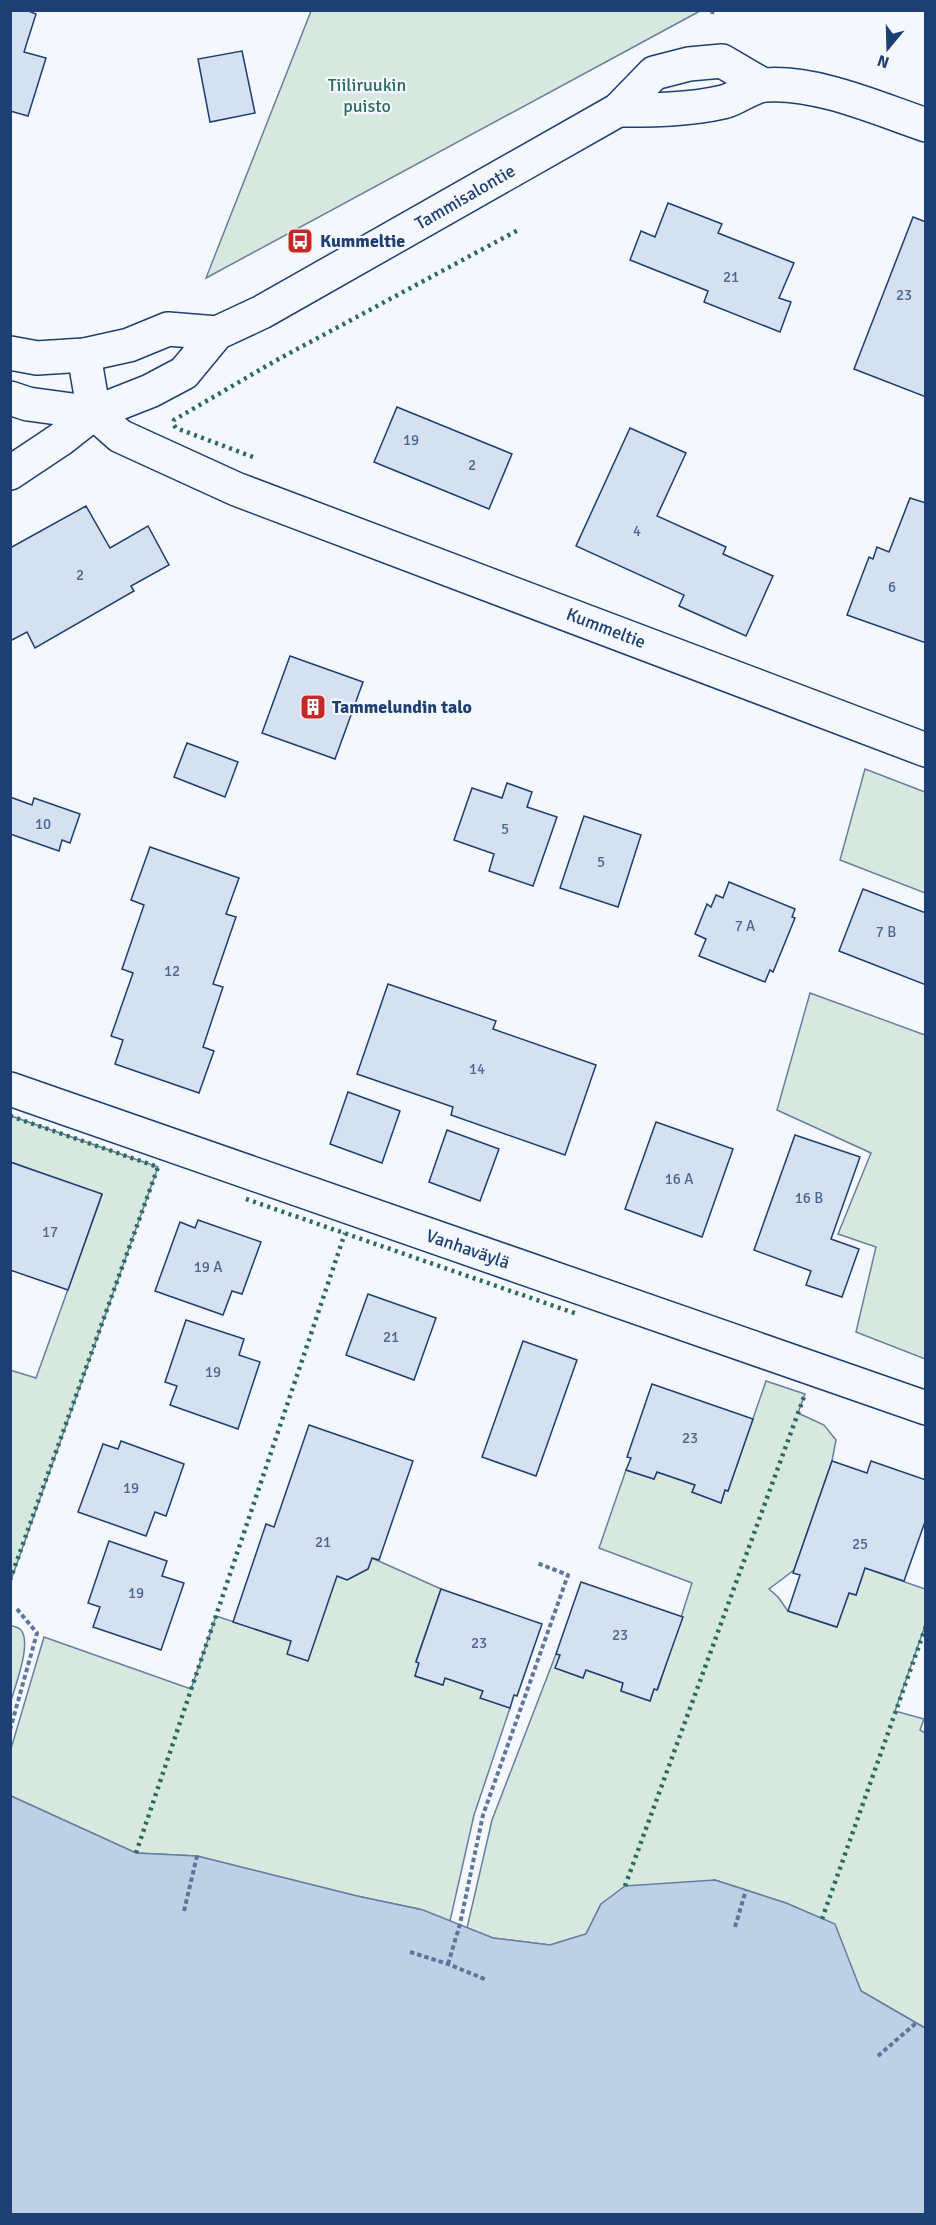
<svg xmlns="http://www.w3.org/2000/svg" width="936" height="2225" font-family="Signika,sans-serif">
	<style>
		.green { fill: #d7e8df; stroke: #687fa3; stroke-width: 1.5 }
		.water { fill: #bed0e5; stroke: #687fa3; stroke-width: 1.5 }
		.building { fill: #d5e0f0; stroke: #1d3f73; stroke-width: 1.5 }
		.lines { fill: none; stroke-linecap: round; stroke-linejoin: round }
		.street-casing { stroke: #1d3f73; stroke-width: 36 }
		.secondary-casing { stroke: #1d3f73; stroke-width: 36 }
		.path { stroke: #5e769c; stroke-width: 4; stroke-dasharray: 4.5 3; stroke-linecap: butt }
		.street { stroke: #f4f7fb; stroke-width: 33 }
		.secondary { stroke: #f4f7fb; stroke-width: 33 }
		.hedge { stroke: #2c6c60; stroke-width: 4.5; stroke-dasharray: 3 4.5; stroke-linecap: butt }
		.labels { text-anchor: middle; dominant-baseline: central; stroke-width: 4.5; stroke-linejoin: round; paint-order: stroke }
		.number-label { font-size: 15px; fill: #4b6792 }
		.park-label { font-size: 18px; fill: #2c6c60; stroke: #f4f7fb }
		.street-label { font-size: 18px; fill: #1d3f73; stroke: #f4f7fb }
		.poi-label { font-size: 18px; font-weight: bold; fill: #1d3f73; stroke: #f4f7fb; text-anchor: start }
	</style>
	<rect width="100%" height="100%" fill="#f4f7fb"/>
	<g class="green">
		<path d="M311,11V10L700,11L206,278Z"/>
		<path d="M865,769L925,792V893L840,860Z"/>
		<path d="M810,993L925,1035V1359L856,1332L876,1247L838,1234L871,1153L777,1110Z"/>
		<path d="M11,1116L158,1167L11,1580L10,1370L36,1378L102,1195L11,1162Z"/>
		<path d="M766,1381L805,1394L798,1413L824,1425L836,1440L832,1461L794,1570L769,1589L778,1597L788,1611L836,1627L849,1593L856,1595L865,1568L925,1589V1626L895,1711L924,1719L920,1730L925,1733V2028L861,1991L834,1924L786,1903L715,1880L601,1904L586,1934L550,1945L493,1938L467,1928L492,1820L556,1654L560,1655L556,1668L583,1678L586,1670L623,1683L621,1691L650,1701L654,1689H658L692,1583L599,1548L626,1470L654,1479L657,1472L695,1485L692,1492L721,1503L725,1490L728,1491Z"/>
		<path d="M372,1558L441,1589L416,1661L419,1663L415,1676L442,1685L445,1678L483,1691L481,1698L510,1708L474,1815L450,1921L419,1909L357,1896L197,1856L136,1853L11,1796L10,1752L44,1637L191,1689L216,1616L291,1641L337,1576L347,1580L368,1569Z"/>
		<path d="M11,1625C14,1627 17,1627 20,1629C33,1641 15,1686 11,1701Z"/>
	</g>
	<path class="water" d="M11,1796L136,1853L197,1856L357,1896L423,1910L493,1938L550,1945L586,1934L601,1904L625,1886L715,1880L786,1903L835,1924L861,1991L925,2028V2214H11Z"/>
	<g class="building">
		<path d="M10,10H26L36,14L24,52L46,58L28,116L10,111Z"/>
		<path d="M242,51L255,113L210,122L198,59Z"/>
		<path d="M668,203L722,224L718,233L794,263L779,298L791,302L780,332L704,302L708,291L630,260L641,231L655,237Z"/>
		<path d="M913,217L926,222V397L854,369Z"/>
		<path d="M397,407L512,454L489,509L374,462Z"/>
		<path d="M630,428L686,453L657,516L726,547L723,554L773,576L746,636L679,606L684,595L576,546Z"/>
		<path d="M910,498L926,503V643L847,615L869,557L873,559L877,547L889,552Z"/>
		<path d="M86,506L110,548L148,526L169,565L131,586L134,591L35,648L27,632L10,641V548Z"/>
		<path d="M290,656L363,682L335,759L262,733Z"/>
		<path d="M187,743L238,762L225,797L174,777Z"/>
		<path d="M507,783L532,792L527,807L557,817L533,886L489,871L494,854L454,840L472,788L502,798Z"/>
		<path d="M10,797L32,805L34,798L80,814L70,843L62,840L59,851L10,834Z"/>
		<path d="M584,816L641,835L618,907L560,888Z"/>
		<path d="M150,847L239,878L226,914L236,917L213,984L223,987L203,1047L214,1051L199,1093L115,1064L123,1040L111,1036L133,973L122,969L144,905L131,900Z"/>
		<path d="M729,882L795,909L792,917L795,918L773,972L770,970L765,982L699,956L706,939L695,934L707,904L711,907L716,895L723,898Z"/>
		<path d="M863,889L926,913V985L839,951Z"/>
		<path d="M388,984L496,1021L493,1029L596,1065L565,1155L451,1115L453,1107L357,1074Z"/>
		<path d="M348,1092L400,1111L382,1163L330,1144Z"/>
		<path d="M656,1122L733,1149L702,1237L625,1209Z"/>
		<path d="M447,1130L499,1149L480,1201L429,1182Z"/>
		<path d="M795,1135L860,1157L831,1239L859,1249L842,1297L806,1285L811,1271L754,1250Z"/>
		<path d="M10,1162L102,1194L68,1290L10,1270Z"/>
		<path d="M198,1220L261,1242L242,1294L232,1291L223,1315L155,1291L180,1222L195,1228Z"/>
		<path d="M368,1294L436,1318L414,1380L346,1355Z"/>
		<path d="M186,1320L244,1339L239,1355L260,1362L238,1429L170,1405L177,1386L165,1382Z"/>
		<path d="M523,1341L577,1360L536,1476L482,1457Z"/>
		<path d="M652,1384L753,1419L728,1491L725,1490L721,1503L692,1492L695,1485L657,1472L654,1479L626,1470L631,1458L627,1457Z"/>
		<path d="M309,1425L413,1461L379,1560L372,1558L368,1569L347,1580L337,1576L308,1661L287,1654L291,1641L233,1622L266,1524L274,1527Z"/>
		<path d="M121,1441L184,1464L166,1516L155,1512L146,1536L78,1512L103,1444L118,1449Z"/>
		<path d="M832,1461L867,1473L871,1461L926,1480V1519L904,1581L865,1568L856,1595L849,1593L837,1627L788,1611L800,1575L793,1573Z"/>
		<path d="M109,1541L167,1561L162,1576L184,1583L161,1650L93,1627L100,1607L88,1603Z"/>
		<path d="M581,1582L683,1617L657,1690L654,1689L650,1701L621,1691L623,1683L586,1670L583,1678L555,1668L560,1655L556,1654Z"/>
		<path d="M441,1589L542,1624L517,1696L514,1695L510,1708L480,1698L483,1691L445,1678L443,1685L415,1676L419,1663L416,1662Z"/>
	</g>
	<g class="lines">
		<g class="street-casing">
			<g id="street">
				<path d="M84,355L94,413"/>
				<path d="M94,413L120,436L236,489L926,750"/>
				<path d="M10,473L61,439L94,413"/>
				<path d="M10,1089L926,1408"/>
			</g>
		</g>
		<g class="secondary-casing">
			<g id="secondary">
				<path d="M618,110C653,110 688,110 723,102C737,99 751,86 765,85C816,81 879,109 926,125"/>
				<path d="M10,353L37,358L84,355L129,345L168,329L217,333"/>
				<path d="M10,398L28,404L94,413L150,391L184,373L217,333L262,312L618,110L654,73L689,64L722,61L763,85"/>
			</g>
		</g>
		<g class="path">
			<path d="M712,14L713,10"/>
			<path d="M10,1730L37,1633L17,1609"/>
			<path d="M184,1911L197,1856"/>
			<path d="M735,1927L746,1890"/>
			<path d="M410,1952L448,1964L487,1980"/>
			<path d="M448,1964L460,1924L483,1815L568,1575L537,1563"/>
			<path d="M878,2056L916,2023"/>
		</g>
		<use href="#street" class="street"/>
		<use href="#secondary" class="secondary"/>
		<g class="hedge">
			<path d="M253,457L176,428L173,424L174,420L275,361L520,229"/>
			<path d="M10,1116L158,1167L10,1580"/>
			<path d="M246,1199L577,1314"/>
			<path d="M136,1853L345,1233"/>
			<path d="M625,1886L805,1394"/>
			<path d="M822,1919L926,1626"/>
		</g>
	</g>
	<defs>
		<g id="bus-square" transform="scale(1.35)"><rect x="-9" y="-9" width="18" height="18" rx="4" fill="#c62828" stroke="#f4f7fb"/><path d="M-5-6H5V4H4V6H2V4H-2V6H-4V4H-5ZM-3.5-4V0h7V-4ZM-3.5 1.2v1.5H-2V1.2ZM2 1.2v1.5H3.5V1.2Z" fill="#fff"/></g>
		<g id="building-square" transform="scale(1.35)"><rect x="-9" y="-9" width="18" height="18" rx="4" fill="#c62828" stroke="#f4f7fb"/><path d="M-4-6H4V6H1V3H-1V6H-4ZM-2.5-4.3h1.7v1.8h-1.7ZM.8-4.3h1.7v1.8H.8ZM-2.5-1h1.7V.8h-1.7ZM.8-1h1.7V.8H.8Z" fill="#fff"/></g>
	</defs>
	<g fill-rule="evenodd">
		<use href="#bus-square" x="300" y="241"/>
		<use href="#building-square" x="313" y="707"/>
	</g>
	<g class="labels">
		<g class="number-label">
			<text x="731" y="277">21</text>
			<text x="904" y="295">23</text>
			<text x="411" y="440">19</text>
			<text x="472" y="465">2</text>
			<text x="637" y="531">4</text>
			<text x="80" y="575">2</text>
			<text x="892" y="587">6</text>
			<text x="43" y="824">10</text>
			<text x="505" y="829">5</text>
			<text x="601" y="862">5</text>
			<text x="745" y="926">7 A</text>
			<text x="886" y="932">7 B</text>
			<text x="172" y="971">12</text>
			<text x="477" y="1069">14</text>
			<text x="679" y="1179">16 A</text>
			<text x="809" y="1198">16 B</text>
			<text x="50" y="1232">17</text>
			<text x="208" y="1267">19 A</text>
			<text x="391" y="1337">21</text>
			<text x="213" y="1372">19</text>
			<text x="690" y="1438">23</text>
			<text x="131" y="1488">19</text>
			<text x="323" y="1542">21</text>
			<text x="860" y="1544">25</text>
			<text x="136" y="1593">19</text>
			<text x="620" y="1635">23</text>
			<text x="479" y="1643">23</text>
		</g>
		<g class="park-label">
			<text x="367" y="85">Tiiliruukin<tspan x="367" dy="21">puisto</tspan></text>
		</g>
		<g class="street-label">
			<text transform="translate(465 197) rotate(-30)">Tammisalontie</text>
			<text transform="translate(606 628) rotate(21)">Kummeltie</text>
			<text transform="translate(468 1249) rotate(19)">Vanhaväylä</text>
		</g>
		<g class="poi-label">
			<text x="320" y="241">Kummeltie</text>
			<text x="332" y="707">Tammelundin talo</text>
		</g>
	</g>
	<rect width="936" height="2225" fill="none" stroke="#1d3f73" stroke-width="24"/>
	<g transform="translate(888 48) rotate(199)" stroke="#f4f7fb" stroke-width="4.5" paint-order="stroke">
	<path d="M0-4.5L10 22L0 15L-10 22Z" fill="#1d3f73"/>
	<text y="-9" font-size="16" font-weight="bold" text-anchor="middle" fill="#1d3f73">N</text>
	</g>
</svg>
